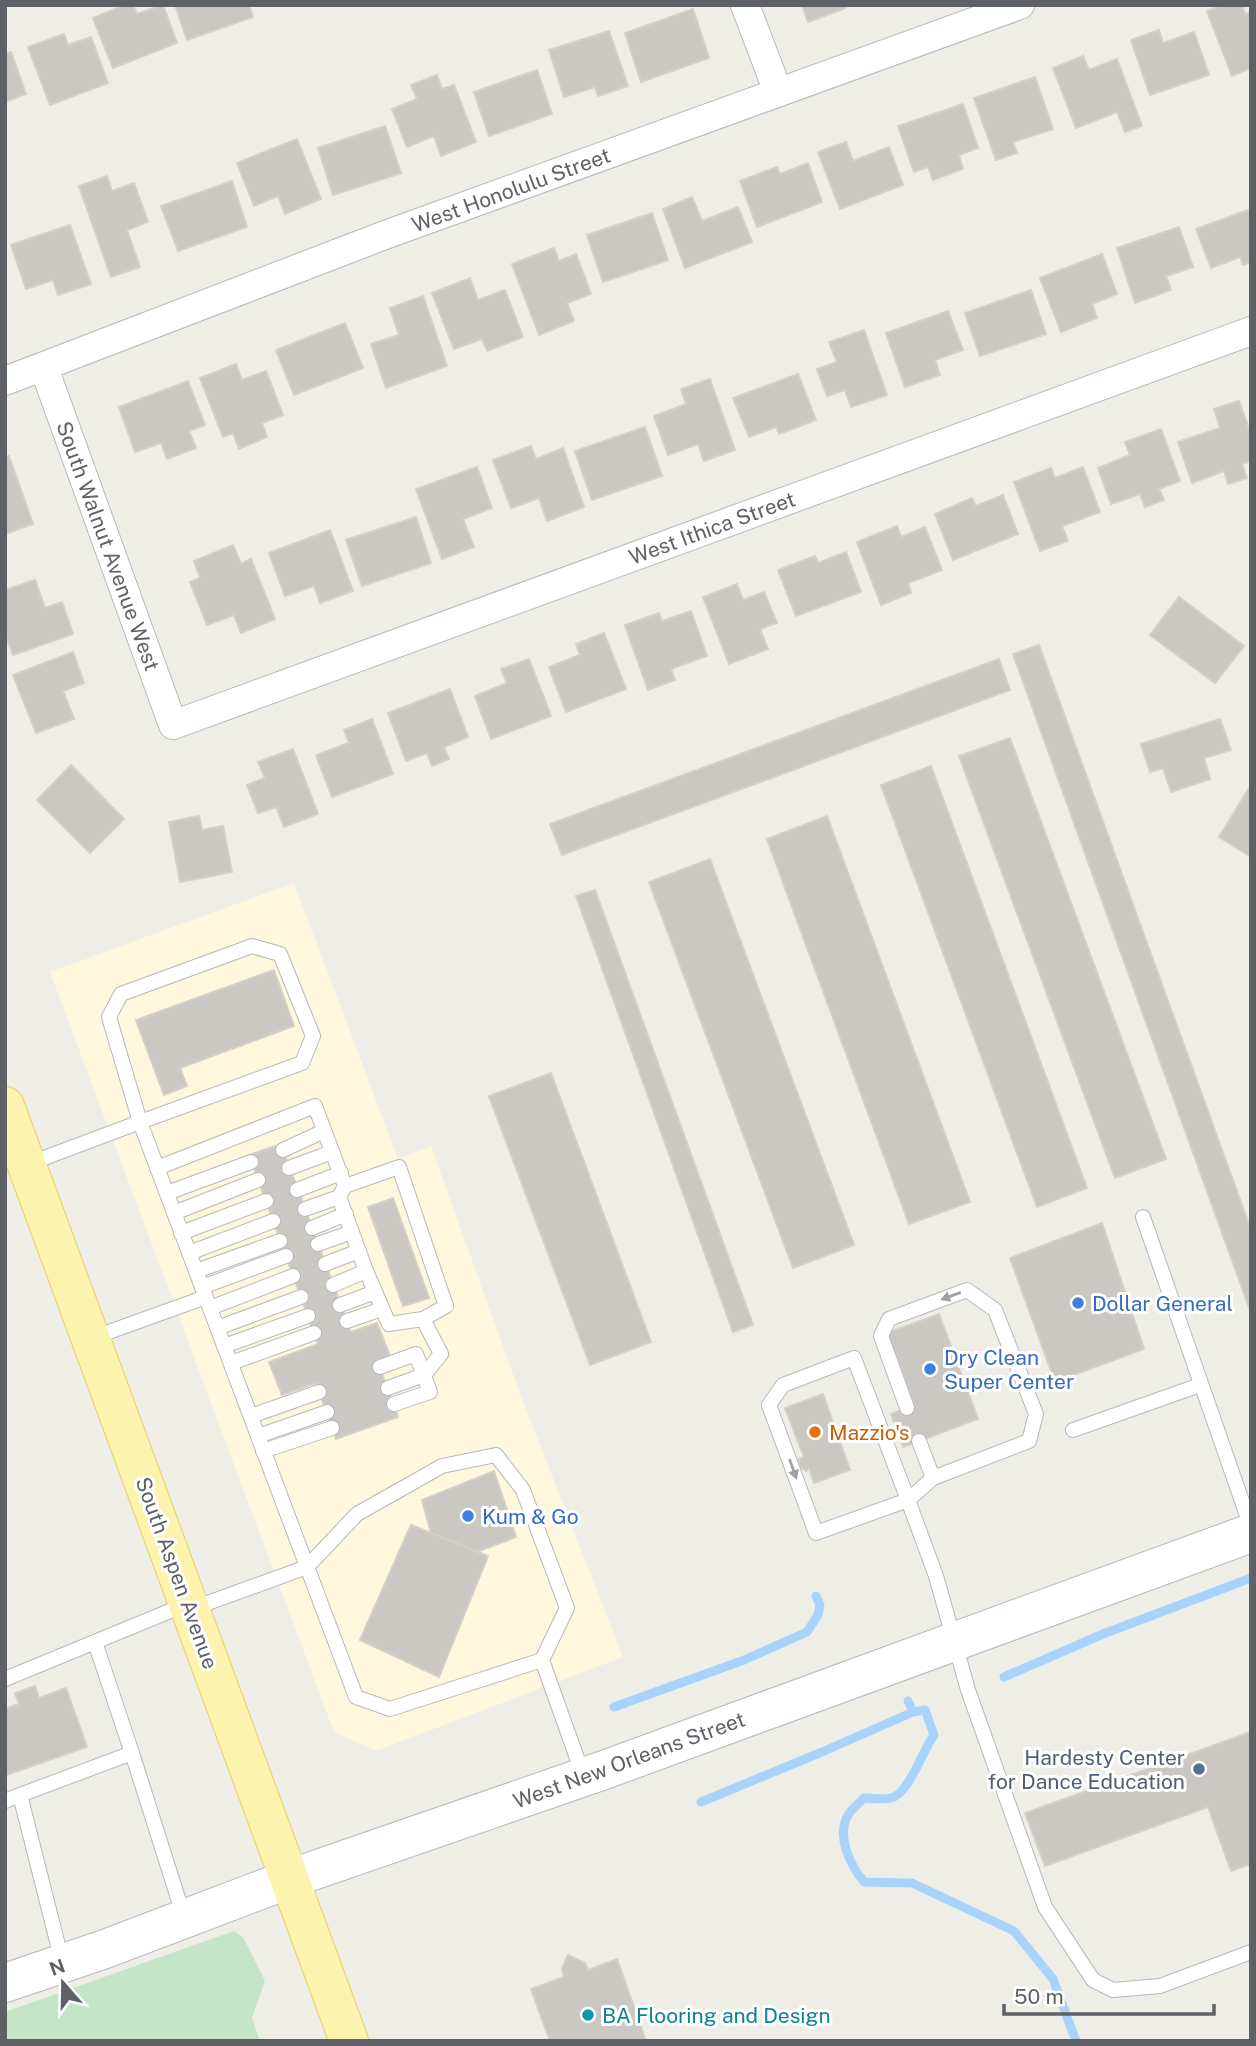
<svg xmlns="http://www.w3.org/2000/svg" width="1256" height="2046" font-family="'Public Sans',sans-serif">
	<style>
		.commercial { fill: #fdf7de }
		.green { fill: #c4e6c6 }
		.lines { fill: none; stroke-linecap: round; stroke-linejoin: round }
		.stream { stroke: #aad3fb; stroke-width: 9 }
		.building { fill: #cbc8c3; stroke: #d4d0c5; stroke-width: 2 }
		.lane-casing { stroke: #b6b8bc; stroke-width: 16 }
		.street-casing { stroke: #b6b8bc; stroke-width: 30 }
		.secondary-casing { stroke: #b5b8bd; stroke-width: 40 }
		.primary-casing { stroke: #eccd63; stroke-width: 40 }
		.lane { stroke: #fff; stroke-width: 14 }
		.street { stroke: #fff; stroke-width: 28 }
		.secondary { stroke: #fff; stroke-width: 38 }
		.primary { stroke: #fcf3af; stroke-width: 38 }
		.oneway { fill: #9ea0a3 }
		.shop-dot { fill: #3f7fe0; stroke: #fff; stroke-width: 2.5 }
		.food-dot { fill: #e8710a; stroke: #fff; stroke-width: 2.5 }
		.service-dot { fill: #5c6f8a; stroke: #fff; stroke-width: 2.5 }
		.culture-dot { fill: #0f9aa8; stroke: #fff; stroke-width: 2.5 }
		.labels { text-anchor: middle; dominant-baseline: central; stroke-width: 6; stroke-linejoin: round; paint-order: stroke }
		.street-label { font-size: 21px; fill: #5e6166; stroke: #fff }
		.shop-label { font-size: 21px; fill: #366cbe; stroke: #fff; text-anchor: start }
		.food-label { font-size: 21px; fill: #c56008; stroke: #fff; text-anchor: start }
		.service-label { font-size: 21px; fill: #4e5e75; stroke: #fff; text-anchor: end }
		.culture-label { font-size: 21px; fill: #0d838f; stroke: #fff; text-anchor: start }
	</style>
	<rect width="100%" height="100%" fill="#efeee6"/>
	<path class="commercial" d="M294,883L398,1159L431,1146L519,1391L623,1657L376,1751L334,1732L50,972Z"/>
	<path class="green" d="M234,1931L243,1937L265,1981L252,2018L260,2041H5V2012Z"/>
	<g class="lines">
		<g class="stream">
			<path d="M1004,1677L1103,1634L1251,1578"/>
			<path d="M908,1701L913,1712L925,1710L934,1735C923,1750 908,1795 891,1798C883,1800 872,1798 864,1798C859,1803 852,1809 848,1815C836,1836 850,1865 864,1882L912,1883L1014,1931L1053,1979L1076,2041"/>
			<path d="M614,1707L744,1660L807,1632L818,1615L820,1605L816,1596"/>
			<path d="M701,1802L822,1752L913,1712"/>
		</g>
	</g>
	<g class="building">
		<path d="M125,5H133L137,14L163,5L177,43L113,68L93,18Z"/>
		<path d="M175,5H249L253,17L187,40Z"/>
		<path d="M802,5H845L846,8L808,22Z"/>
		<path d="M1222,5H1242L1245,14L1251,12V68L1232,76L1207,11Z"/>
		<path d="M693,9L709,58L641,82L625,33Z"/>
		<path d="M1159,30L1163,43L1194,32L1209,75L1150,95L1131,40Z"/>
		<path d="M609,31L628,86L598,96L595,87L564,97L549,50Z"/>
		<path d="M64,34L68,45L91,37L108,83L50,105L28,47Z"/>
		<path d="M11,52L26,94L5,102V54Z"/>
		<path d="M1083,56L1089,70L1117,59L1142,126L1125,132L1117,112L1076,128L1053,68Z"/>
		<path d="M537,70L552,114L489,136L474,92Z"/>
		<path d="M437,75L442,89L454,85L476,142L441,156L434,136L407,147L392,109L417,99L411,85Z"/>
		<path d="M1035,77L1053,129L1013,142L1017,153L996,160L974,98Z"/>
		<path d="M963,104L978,148L959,155L963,169L933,180L928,167L914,172L898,126Z"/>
		<path d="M385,126L401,173L333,195L318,148Z"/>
		<path d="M297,139L321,199L285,214L278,196L254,206L237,163Z"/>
		<path d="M846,142L853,161L889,147L903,185L840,209L818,152Z"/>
		<path d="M808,163L822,202L757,227L740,181L777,167L780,174Z"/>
		<path d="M107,176L112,191L134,183L148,222L127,230L140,267L111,277L79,186Z"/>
		<path d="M232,181L247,227L178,251L161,206Z"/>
		<path d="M692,197L702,221L738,207L752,242L685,268L663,209Z"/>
		<path d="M1251,209V262L1243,265L1240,257L1211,268L1196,229Z"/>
		<path d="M652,213L668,260L603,282L587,235Z"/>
		<path d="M70,225L91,284L58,295L53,280L26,289L11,245Z"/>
		<path d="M1179,227L1193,267L1166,276L1171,290L1135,303L1117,248Z"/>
		<path d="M554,248L559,261L576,254L591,294L567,303L574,321L539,335L512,264Z"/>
		<path d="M1102,254L1117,294L1092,304L1097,318L1061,332L1040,278Z"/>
		<path d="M470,278L478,300L505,290L523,337L487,351L482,339L454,349L432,293Z"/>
		<path d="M1031,290L1046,334L980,356L965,313Z"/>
		<path d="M423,296L447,366L386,388L371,344L399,335L390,308Z"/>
		<path d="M948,311L963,350L935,360L940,375L905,387L886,333Z"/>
		<path d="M345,323L363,368L294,395L276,350Z"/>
		<path d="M864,330L887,395L851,407L845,390L827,396L817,369L837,362L829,342Z"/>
		<path d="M236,364L242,380L266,371L283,415L262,423L267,437L239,449L233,433L223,437L200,378Z"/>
		<path d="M798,374L816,420L779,434L776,427L749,437L733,398Z"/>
		<path d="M710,379L735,450L704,461L698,444L668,455L654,416L686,404L681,389Z"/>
		<path d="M188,381L205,425L189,431L196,448L167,459L161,443L135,452L119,407Z"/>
		<path d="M1239,401L1251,435V461L1242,464L1247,478L1228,484L1224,471L1192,483L1178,442L1220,428L1214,409Z"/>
		<path d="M645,427L662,476L592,500L575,451Z"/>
		<path d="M1161,429L1180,481L1159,489L1164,500L1145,507L1140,494L1111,504L1098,468L1130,455L1125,442Z"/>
		<path d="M531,446L536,459L563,448L584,507L547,521L539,498L511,508L493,460Z"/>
		<path d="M9,456L33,524L5,534V458Z"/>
		<path d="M477,467L492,508L463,519L474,547L442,559L416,489Z"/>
		<path d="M1083,467L1100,512L1062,526L1068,541L1040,551L1014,482L1051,468L1055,478Z"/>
		<path d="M1003,495L1018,534L953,560L935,514L972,498L976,506Z"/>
		<path d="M416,517L431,563L362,586L346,540Z"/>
		<path d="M897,526L901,537L925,527L942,570L908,583L911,593L881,605L857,542Z"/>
		<path d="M330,530L353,591L320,603L314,586L285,596L269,553Z"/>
		<path d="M233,545L241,564L251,559L275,619L241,633L234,615L207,625L190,582L200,578L194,561Z"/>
		<path d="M846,552L861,592L796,616L778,570L815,556L818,563Z"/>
		<path d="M35,580L45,608L62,602L73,634L13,655L5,633V590Z"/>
		<path d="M737,584L743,600L764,592L777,623L760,629L768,649L729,664L703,597Z"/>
		<path d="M1179,597L1244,646L1215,683L1150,635Z"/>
		<path d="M691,611L707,656L671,669L675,680L648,690L625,625L659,613L662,621Z"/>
		<path d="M604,633L626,689L566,712L549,667L580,655L576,644Z"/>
		<path d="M1039,645L1251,1230V1313L1013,654Z"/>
		<path d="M73,652L84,683L63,691L74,719L36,733L13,675Z"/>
		<path d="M529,659L551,716L491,739L475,696L507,683L501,669Z"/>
		<path d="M999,659L1010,690L562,855L550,824Z"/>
		<path d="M450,689L468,737L444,747L449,759L432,766L427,753L406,761L388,713Z"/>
		<path d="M372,719L393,774L332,797L316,755L349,743L344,730Z"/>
		<path d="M1220,719L1231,750L1204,758L1210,779L1171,792L1163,768L1150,772L1141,744Z"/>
		<path d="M1010,738L1166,1159L1115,1178L959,756Z"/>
		<path d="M293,749L318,814L284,827L276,807L258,813L247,785L265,778L258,762Z"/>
		<path d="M71,765L124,819L90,853L37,800Z"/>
		<path d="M931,766L1087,1188L1037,1207L881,785Z"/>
		<path d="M1251,785V857L1219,837Z"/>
		<path d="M199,816L202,830L223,826L232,872L180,882L169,822Z"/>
		<path d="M827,816L970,1202L909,1224L767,839Z"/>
		<path d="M710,859L854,1245L793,1268L649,882Z"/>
		<path d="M595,890L753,1325L733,1332L576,896Z"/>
		<path d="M274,970L294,1026L180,1068L187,1086L164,1095L136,1020Z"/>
		<path d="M551,1073L651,1342L590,1365L489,1096Z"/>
		<path d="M281,1144L351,1332L377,1323L390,1356L377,1360L398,1417L336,1439L316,1383L282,1395L269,1362L318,1344L249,1155Z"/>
		<path d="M393,1198L429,1298L403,1306L368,1207Z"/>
		<path d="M1102,1223L1144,1349L1055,1382L1010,1258Z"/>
		<path d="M939,1314L978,1419L903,1447L891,1414L914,1405L887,1333Z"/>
		<path d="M823,1394L850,1470L814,1483L809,1468L806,1471L799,1466V1459L804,1457L785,1408Z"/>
		<path d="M494,1471L516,1537L477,1552L431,1533L422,1500Z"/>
		<path d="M411,1525L488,1556L439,1677L360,1640Z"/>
		<path d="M35,1686L39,1698L66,1688L87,1747L6,1775L5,1709L19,1704L15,1693Z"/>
		<path d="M1251,1732V1864L1231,1871L1208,1807L1045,1866L1025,1813Z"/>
		<path d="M568,1955L585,1963L588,1970L617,1959L646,2041H550L531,1989L564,1977L562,1969Z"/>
	</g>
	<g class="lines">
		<g class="lane-casing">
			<g id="lane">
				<path d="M283,1150L324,1131"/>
				<path d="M28,1164L140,1122L109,1017L121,994L252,946L280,954L313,1036L302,1063L140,1122L356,1697L390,1709L542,1660L583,1775"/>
				<path d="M157,1168L315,1106L345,1186L399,1167L446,1306L423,1319L389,1324L366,1271L339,1197L345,1186"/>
				<path d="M289,1168L332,1152"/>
				<path d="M297,1190L341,1173"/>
				<path d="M167,1193L251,1162"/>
				<path d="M305,1209L339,1197"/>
				<path d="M174,1213L258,1180"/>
				<path d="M1143,1217L1251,1527"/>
				<path d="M312,1228L346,1214"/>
				<path d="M181,1233L266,1201"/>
				<path d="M318,1244L352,1232"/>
				<path d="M189,1253L273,1221"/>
				<path d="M325,1264L359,1251"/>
				<path d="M196,1271L280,1241"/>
				<path d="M333,1285L366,1271"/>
				<path d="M202,1287L286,1256"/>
				<path d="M340,1305L375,1292"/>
				<path d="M210,1308L293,1276"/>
				<path d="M347,1321L382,1309"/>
				<path d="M217,1328L301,1297"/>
				<path d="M92,1338L206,1297"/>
				<path d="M224,1346L308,1316"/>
				<path d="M231,1363L314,1333"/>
				<path d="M380,1367L416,1354L430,1392L394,1404"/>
				<path d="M388,1388L424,1375L441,1354L423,1319"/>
				<path d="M907,1408L881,1336L889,1319L967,1290L995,1310L1036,1414L1029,1441L933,1478L908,1500L854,1358L783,1385L769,1405L816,1533L908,1500L936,1576L968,1690L1045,1907L1093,1980L1113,1990L1160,1986L1251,1952"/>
				<path d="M251,1416L319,1392"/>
				<path d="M1073,1430L1200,1385"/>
				<path d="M258,1436L327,1412"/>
				<path d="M919,1441L933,1478"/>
				<path d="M263,1451L332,1428"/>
				<path d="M191,1609L307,1567L357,1514L442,1466L496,1455L523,1490L567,1608L542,1660"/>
				<path d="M95,1642L132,1753"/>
				<path d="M5,1679L187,1604"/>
				<path d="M5,1801L20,1795"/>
				<path d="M62,1961L20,1795L132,1753L184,1917"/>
			</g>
		</g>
		<g class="street-casing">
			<g id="street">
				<path d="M745,5L778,92"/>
				<path d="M44,368L173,725L1251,331"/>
				<path d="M5,381L385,235L1020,5"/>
			</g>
		</g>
		<g class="secondary-casing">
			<path id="secondary" d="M5,1983L105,1949L289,1879L604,1770L1251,1533"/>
		</g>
		<g class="primary-casing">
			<path id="primary" d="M5,1106L349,2041"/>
		</g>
		<use href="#lane" class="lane"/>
		<use href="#street" class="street"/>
		<use href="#secondary" class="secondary"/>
		<use href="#primary" class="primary"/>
	</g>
	<defs><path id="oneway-solid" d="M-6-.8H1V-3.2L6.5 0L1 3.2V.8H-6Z" transform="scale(1.75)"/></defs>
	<g class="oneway">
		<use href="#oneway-solid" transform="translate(951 1296) rotate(160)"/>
		<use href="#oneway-solid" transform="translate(793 1469) rotate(70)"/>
	</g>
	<g class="shop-dot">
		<circle cx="1078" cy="1303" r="7"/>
		<circle cx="930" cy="1369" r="7"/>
		<circle cx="468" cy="1516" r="7"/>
	</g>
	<circle class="food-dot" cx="815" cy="1432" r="7"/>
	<circle class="service-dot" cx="1199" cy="1769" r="7"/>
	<circle class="culture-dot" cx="588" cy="2015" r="7"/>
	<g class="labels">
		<g class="street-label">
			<text transform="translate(511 190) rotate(-20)">West Honolulu Street</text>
			<text transform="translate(712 528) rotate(-20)">West Ithica Street</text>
			<text transform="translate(108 546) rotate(70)">South Walnut Avenue West</text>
			<text transform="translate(177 1573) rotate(70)">South Aspen Avenue</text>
			<text transform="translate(629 1760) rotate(-20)">West New Orleans Street</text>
		</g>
		<g class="shop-label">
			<text x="1092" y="1303">Dollar General</text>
			<text x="944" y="1357">Dry Clean<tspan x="944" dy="24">Super Center</tspan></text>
			<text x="482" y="1516">Kum &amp; Go</text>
		</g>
		<g class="food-label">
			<text x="829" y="1432">Mazzio's</text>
		</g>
		<g class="service-label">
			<text x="1185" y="1757">Hardesty Center<tspan x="1185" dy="24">for Dance Education</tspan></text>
		</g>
		<g class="culture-label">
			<text x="602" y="2015">BA Flooring and Design</text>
		</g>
	</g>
	<rect width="1256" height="2046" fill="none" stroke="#5e6166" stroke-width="14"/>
	<g transform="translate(63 1983) rotate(340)" stroke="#ffffff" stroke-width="5" paint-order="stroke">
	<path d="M0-5L12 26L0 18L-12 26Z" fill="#5e6166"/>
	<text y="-10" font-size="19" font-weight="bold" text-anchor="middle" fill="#5e6166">N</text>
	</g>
	<path d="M1004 2004v10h210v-10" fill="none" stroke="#5e6166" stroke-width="3.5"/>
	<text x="1014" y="2004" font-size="21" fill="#5e6166" stroke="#ffffff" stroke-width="5" paint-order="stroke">50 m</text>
</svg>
